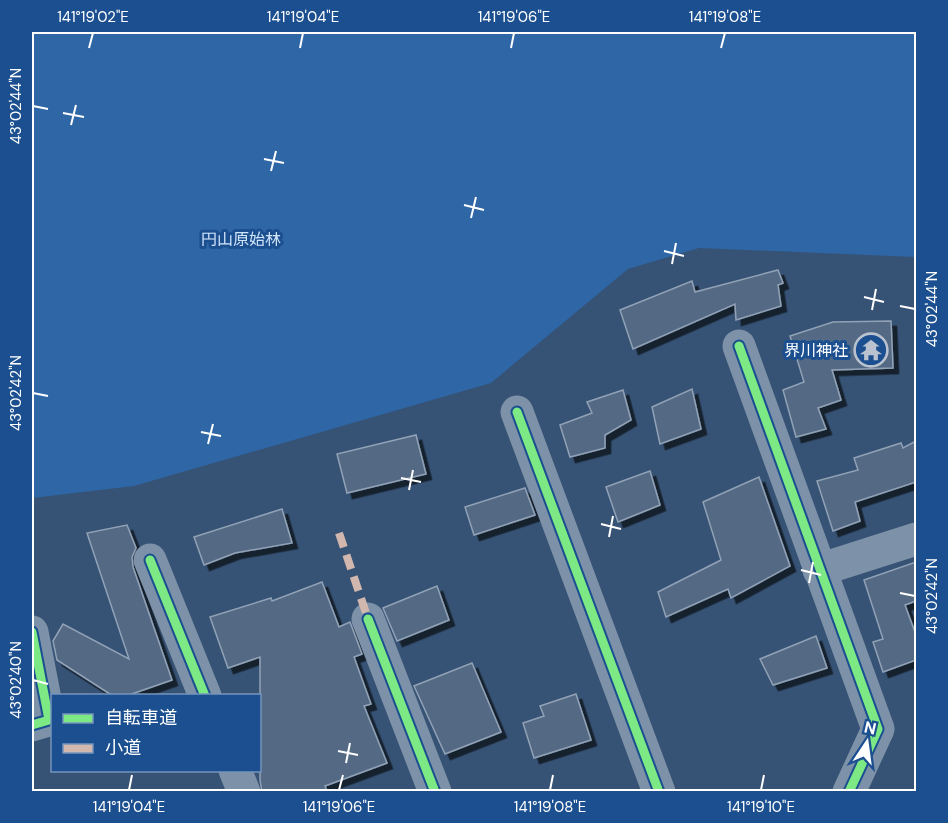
<svg xmlns="http://www.w3.org/2000/svg" width="948" height="823" font-family="'DM Sans','Noto Sans JP',sans-serif">
	<style>
		.green { fill: #2f66a5 }
		.building { fill: #526984; stroke: #92a2b6; stroke-width: 1.5; filter: url(#shadow) }
		.lines { fill: none; stroke-linecap: round; stroke-linejoin: round }
		.minor { stroke: #7d92a8; stroke-width: 33 }
		.quiet { stroke: #d1b7ad; stroke-width: 8; stroke-dasharray: 15 8; stroke-linecap: butt }
		.cycleway-casing { stroke: #1b4f8f; stroke-width: 13 }
		.cycleway { stroke: #7ce984; stroke-width: 9 }
		.ticks { fill: none; stroke: #fff; stroke-width: 2 }
		.labels { text-anchor: middle; dominant-baseline: central; stroke-width: 6; stroke-linejoin: round; paint-order: stroke }
		.park-label { font-size: 16px; fill: #cfe3fa; stroke: #1b4f8f }
		.poi-label { font-size: 16px; fill: #fff; stroke: #1b4f8f; text-anchor: end }
		.neatline { fill: none; stroke: #fff; stroke-width: 2 }
		.ticks-label { font-size: 15px; text-anchor: middle; fill: #fff }
	</style>
	<defs>
		<filter id="shadow"><feDropShadow dx="5.5" dy="5.5" stdDeviation="0" flood-color="#0009"/></filter>
	</defs>
	<rect width="100%" height="100%" fill="#365274"/>
	<path class="green" d="M32,32H916V257L699,248L628,269L491,383L134,486L32,498Z"/>
	<g class="building">
		<path d="M778,270L783,283L778,285L781,306L736,320L735,304L633,349L620,310L692,281L695,292Z"/>
		<path d="M891,321L893,368L832,370L841,400L818,408L826,429L796,437L783,390L804,382L790,336L833,322Z"/>
		<path d="M692,389L701,429L660,444L652,407Z"/>
		<path d="M623,390L631,420L605,435V448L570,457L560,425L592,413L587,402Z"/>
		<path d="M416,435L426,474L347,493L337,454Z"/>
		<path d="M916,441V482L855,502L860,521L833,531L817,481L858,470L854,458L901,443L903,448Z"/>
		<path d="M650,471L660,505L618,522L606,487Z"/>
		<path d="M759,477L790,566L731,598L728,589L666,617L658,592L721,560L703,502Z"/>
		<path d="M525,488L535,515L474,535L465,507Z"/>
		<path d="M282,509L292,543L235,553L204,565L194,537Z"/>
		<path d="M127,525L136,548L132,557L133,567L172,680L126,696H113L57,660L53,641L63,624L129,659L87,533Z"/>
		<path d="M916,562V601L905,605L916,635V660L883,672L873,642L883,639L864,580Z"/>
		<path d="M322,582L339,627L350,622L362,654L354,657L371,704L364,706L387,763L325,786L327,792H262L260,780V657L228,668L210,617L271,598L272,601Z"/>
		<path d="M437,586L449,620L397,641L383,608Z"/>
		<path d="M816,636L827,668L773,685L760,659Z"/>
		<path d="M472,663L501,732L445,754L414,686Z"/>
		<path d="M576,694L591,740L534,758L523,723L544,716L540,706Z"/>
	</g>
	<g class="lines">
		<g class="minor">
			<path d="M739,346L878,729L849,792"/>
			<path d="M517,412L659,792"/>
			<path d="M150,560L205,696"/>
			<path d="M819,570L916,539"/>
			<path d="M368,619L435,792"/>
			<path d="M32,632L49,720L32,725"/>
			<path d="M235,770L244,792"/>
		</g>
		<path class="quiet" d="M339,533L368,619"/>
		<g class="cycleway-casing">
			<g id="cycleway">
				<path d="M739,346L878,729L849,792"/>
				<path d="M517,412L659,792"/>
				<path d="M150,560L205,696"/>
				<path d="M368,619L435,792"/>
				<path d="M32,632L49,720L32,725"/>
			</g>
		</g>
		<use href="#cycleway" class="cycleway"/>
	</g>
	<path class="ticks" d="M89,48L93,33M300,48L303,33M511,48L514,33M721,48L725,33M33,106L48,109M63,113L84,117M71,125L76,105M264,159L284,163M271,171L276,151M464,205L484,210M471,218L476,197M664,251L684,256M672,264L676,243M864,297L884,302M900,306L915,309M872,310L876,289M33,393L48,396M201,432L221,436M208,444L213,424M401,478L421,482M409,490L413,470M601,524L621,529M609,537L613,516M801,570L821,575M809,583L813,562M900,593L915,596M33,680L48,684M338,751L358,755M346,763L350,743M129,790L132,775M339,790L343,775M550,790L553,775M761,790L764,775"/>
	<defs>
		<g id="temple-ring" transform="scale(1.725)"><circle r="9.5" fill="#1b4f8f" stroke="#b9c2ce" stroke-width="1.5"/><path d="M0-6L5-2H3V0L6.5 2.5H4V6H1.5V3h-3V6H-4V2.5H-6.5L-3 0V-2H-5Z" fill="#b9c2ce"/></g>
	</defs>
	<g fill-rule="evenodd">
		<use href="#temple-ring" x="871" y="350"/>
	</g>
	<g class="labels">
		<g class="park-label">
			<text x="241" y="239">円山原始林</text>
		</g>
		<g class="poi-label">
			<text x="848" y="350">界川神社</text>
		</g>
	</g>
	<rect width="948" height="823" fill="none" stroke="#1b4f8f" stroke-width="66"/>
	<rect x="51" y="694" width="210" height="78" fill="#1b4f8f" stroke="#7695bc" stroke-width="1.5"/>
	<rect x="63" y="714" width="30" height="9" fill="#7ce984" stroke="#7695bc" stroke-width="1.5"/>
	<text x="105" y="724" font-size="18" fill="#ffffff">自転車道</text>
	<rect x="63" y="744" width="30" height="9" fill="#d1b7ad" stroke="#7695bc" stroke-width="1.5"/>
	<text x="105" y="754" font-size="18" fill="#ffffff">小道</text>
	<g transform="translate(867 742) rotate(13)" stroke="#1b4f8f" stroke-width="4.5" paint-order="stroke">
	<path d="M0-4.5L10 22L0 15L-10 22Z" fill="#ffffff"/>
	<text y="-9" font-size="16" font-weight="bold" text-anchor="middle" fill="#ffffff">N</text>
	</g>
	<rect x="33" y="33" width="882" height="757" class="neatline"/>
	<g class="ticks-label">
		<text x="93" y="22">141°19'02"E</text>
		<text x="303" y="22">141°19'04"E</text>
		<text x="514" y="22">141°19'06"E</text>
		<text x="725" y="22">141°19'08"E</text>
		<text transform="translate(16 106) rotate(-90)" y="5">43°02'44"N</text>
		<text transform="translate(932 309) rotate(-90)" y="5">43°02'44"N</text>
		<text transform="translate(16 393) rotate(-90)" y="5">43°02'42"N</text>
		<text transform="translate(932 596) rotate(-90)" y="5">43°02'42"N</text>
		<text transform="translate(16 680) rotate(-90)" y="5">43°02'40"N</text>
		<text x="129" y="812">141°19'04"E</text>
		<text x="339" y="812">141°19'06"E</text>
		<text x="550" y="812">141°19'08"E</text>
		<text x="761" y="812">141°19'10"E</text>
	</g>
</svg>
